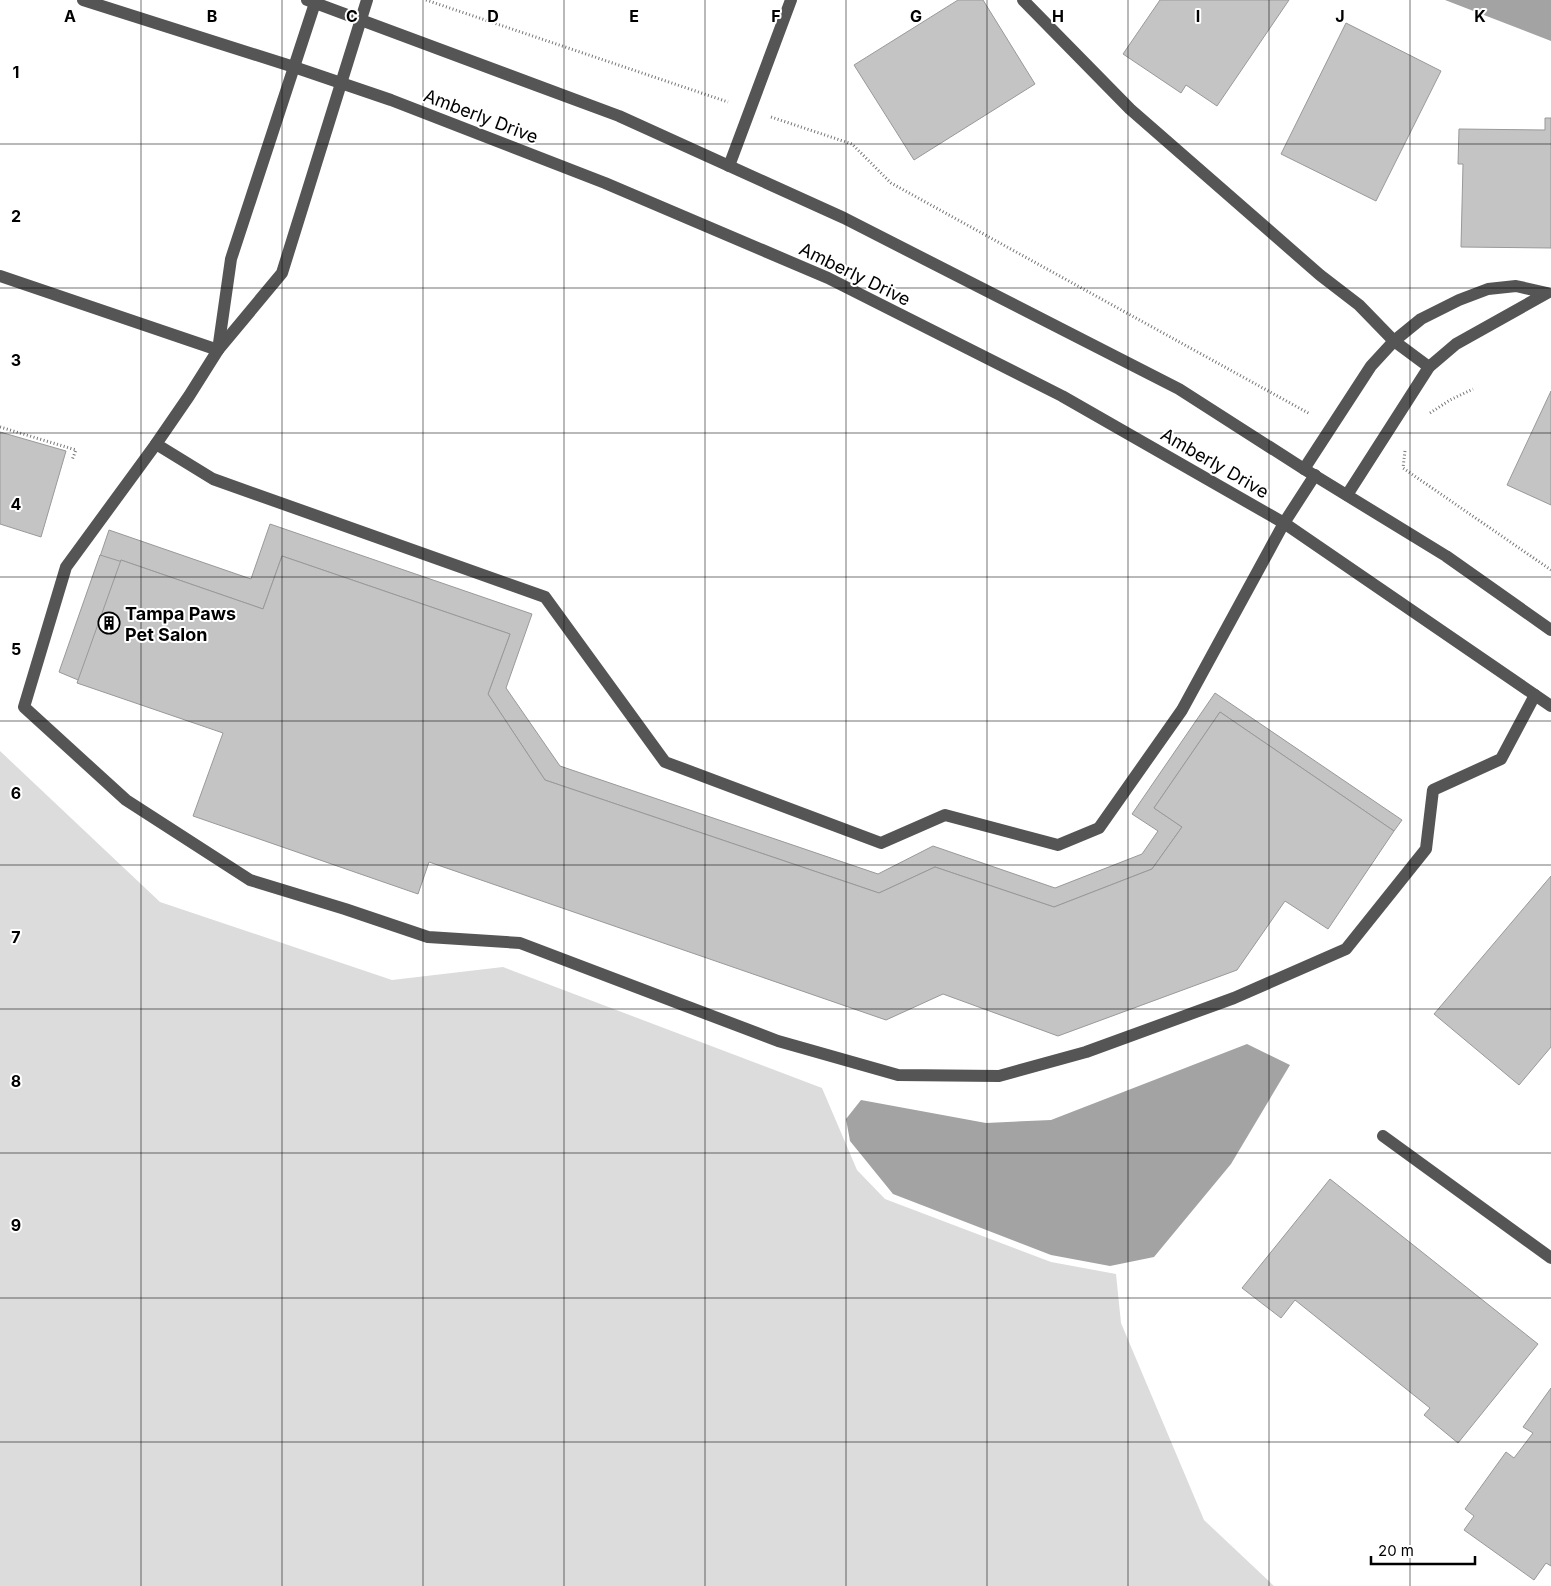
<svg xmlns="http://www.w3.org/2000/svg" width="1551" height="1586" font-family="Inter,sans-serif">
	<style>
		.green { fill: #dcdcdc }
		.water { fill: #a3a3a3 }
		.building { fill: #c4c4c4; stroke: #999 }
		.lines { fill: none; stroke-linecap: round; stroke-linejoin: round }
		.path { stroke: #777; stroke-width: 3; stroke-dasharray: 1 2.5; stroke-linecap: butt }
		.minor { stroke: #555; stroke-width: 12 }
		.grid { fill: none; stroke: #000; stroke-width: 1; stroke-opacity: 0.55 }
		.labels { text-anchor: middle; dominant-baseline: central; stroke-width: 4; stroke-linejoin: round; paint-order: stroke }
		.street-label { font-size: 18px; fill: #000; stroke: #fff }
		.poi-label { font-size: 18px; font-weight: bold; fill: #000; stroke: #fff; text-anchor: start }
		.grid-label { font-size: 16px; text-anchor: middle; font-weight: bold; fill: #000; stroke: #fff; stroke-width: 4; stroke-linejoin: round; paint-order: stroke }
	</style>
	<rect width="100%" height="100%" fill="#fff"/>
	<path class="green" d="M0,751L160,902L392,980L503,967L822,1088L857,1170L885,1199L1051,1262L1116,1274L1121,1323L1204,1520L1274,1586H0Z"/>
	<g class="water">
		<path d="M1445,0H1551V41Z"/>
		<path d="M1247,1044L1290,1065L1231,1164L1154,1257L1110,1266L1051,1255L893,1194L850,1141L846,1119L861,1100L986,1123L1051,1120Z"/>
	</g>
	<g class="building">
		<path d="M958,0H983L1035,84L914,160L854,65Z"/>
		<path d="M1160,0H1289L1217,106L1186,85L1181,93L1123,54Z"/>
		<path d="M1346,23L1441,71L1376,201L1281,154Z"/>
		<path d="M1545,118H1551V248L1461,247L1463,164H1458L1459,129L1545,130Z"/>
		<path d="M1551,391V505L1507,485Z"/>
		<path d="M0,432L66,451L41,537L0,524Z"/>
		<path d="M270,524L532,614L506,688L560,766L878,874L933,846L1055,888L1142,854L1158,831L1132,814L1215,693L1402,820L1394,831L1220,712L1154,808L1182,827L1152,869L1054,907L935,867L879,893L545,780L488,694L510,634L282,556L263,609L121,560L110,591L91,583L109,530L251,579Z"/>
		<path d="M100,555L161,574L114,695L59,672Z"/>
		<path d="M282,556L510,634L488,694L545,780L879,893L935,867L1054,907L1152,869L1182,827L1154,808L1220,712L1394,831L1328,929L1285,901L1237,970L1058,1036L943,994L886,1020L429,862L418,894L193,816L223,733L77,683L121,560L263,609Z"/>
		<path d="M1551,876V1047L1519,1085L1434,1014Z"/>
		<path d="M1330,1179L1538,1344L1458,1443L1424,1415L1430,1408L1295,1300L1281,1318L1242,1288Z"/>
		<path d="M1551,1388V1566L1546,1563L1534,1580L1464,1530L1474,1516L1465,1509L1506,1452L1514,1458L1533,1433L1523,1427Z"/>
	</g>
	<g class="lines">
		<g class="path">
			<path d="M426,0L728,102"/>
			<path d="M771,117L852,144L891,183L1310,414"/>
			<path d="M1430,413L1450,400L1473,389"/>
			<path d="M0,427L76,450L72,460"/>
			<path d="M1405,451L1403,468L1551,570"/>
		</g>
		<g class="minor">
			<path d="M83,0L294,67L391,100L605,183L828,278L1062,396L1284,523L1551,706"/>
			<path d="M307,0L619,116L844,218L1179,389L1304,469L1446,556L1551,630"/>
			<path d="M367,0L282,273L218,350L189,396L156,444L213,479L545,597L665,762L881,843L945,815L1058,845L1099,828L1182,710L1284,523L1315,475"/>
			<path d="M1023,0L1130,109L1320,275L1359,305L1394,341L1429,367"/>
			<path d="M729,166L791,0"/>
			<path d="M0,276L218,350"/>
			<path d="M218,350L231,259L316,0"/>
			<path d="M156,444L66,567L24,707L126,800L250,880L345,909L428,937L520,943L778,1041L898,1075L999,1076L1086,1052L1234,998L1346,949L1426,849L1433,790L1501,759L1535,695"/>
			<path d="M1304,469L1371,366L1394,341L1421,319L1459,300L1488,289L1516,286L1547,293L1456,344L1429,367L1347,495"/>
			<path d="M1383,1136L1551,1258"/>
		</g>
	</g>
	<path class="grid" d="M141,0V1586M282,0V1586M423,0V1586M564,0V1586M705,0V1586M846,0V1586M987,0V1586M1128,0V1586M1269,0V1586M1410,0V1586M0,144H1551M0,288H1551M0,433H1551M0,577H1551M0,721H1551M0,865H1551M0,1009H1551M0,1153H1551M0,1298H1551M0,1442H1551"/>
	<defs>
		<g id="building-ring" transform="scale(1.125)"><circle r="9.5" fill="#fff" stroke="#000" stroke-width="1.5"/><path d="M-4-6H4V6H1V3H-1V6H-4ZM-2.5-4.3h1.7v1.8h-1.7ZM.8-4.3h1.7v1.8H.8ZM-2.5-1h1.7V.8h-1.7ZM.8-1h1.7V.8H.8Z" fill="#000"/></g>
	</defs>
	<g fill-rule="evenodd">
		<use href="#building-ring" x="109" y="623"/>
	</g>
	<g class="labels">
		<g class="street-label">
			<text transform="translate(481 116) rotate(21)">Amberly Drive</text>
			<text transform="translate(855 274) rotate(26)">Amberly Drive</text>
			<text transform="translate(1215 463) rotate(30)">Amberly Drive</text>
		</g>
		<g class="poi-label">
			<text x="125" y="613">Tampa Paws<tspan x="125" dy="21">Pet Salon</tspan></text>
		</g>
	</g>
	<g class="grid-label">
		<text x="70" y="22">A</text>
		<text x="212" y="22">B</text>
		<text x="352" y="22">C</text>
		<text x="493" y="22">D</text>
		<text x="634" y="22">E</text>
		<text x="776" y="22">F</text>
		<text x="916" y="22">G</text>
		<text x="1058" y="22">H</text>
		<text x="1198" y="22">I</text>
		<text x="1340" y="22">J</text>
		<text x="1480" y="22">K</text>
		<text x="16" y="78">1</text>
		<text x="16" y="222">2</text>
		<text x="16" y="366">3</text>
		<text x="16" y="510">4</text>
		<text x="16" y="655">5</text>
		<text x="16" y="799">6</text>
		<text x="16" y="943">7</text>
		<text x="16" y="1087">8</text>
		<text x="16" y="1231">9</text>
	</g>
	<path d="M1371 1556v8h104v-8" fill="none" stroke="#000000" stroke-width="2.5"/>
	<text x="1378" y="1556" font-size="15" fill="#000000" stroke="#ffffff" stroke-width="4" paint-order="stroke">20 m</text>
</svg>
